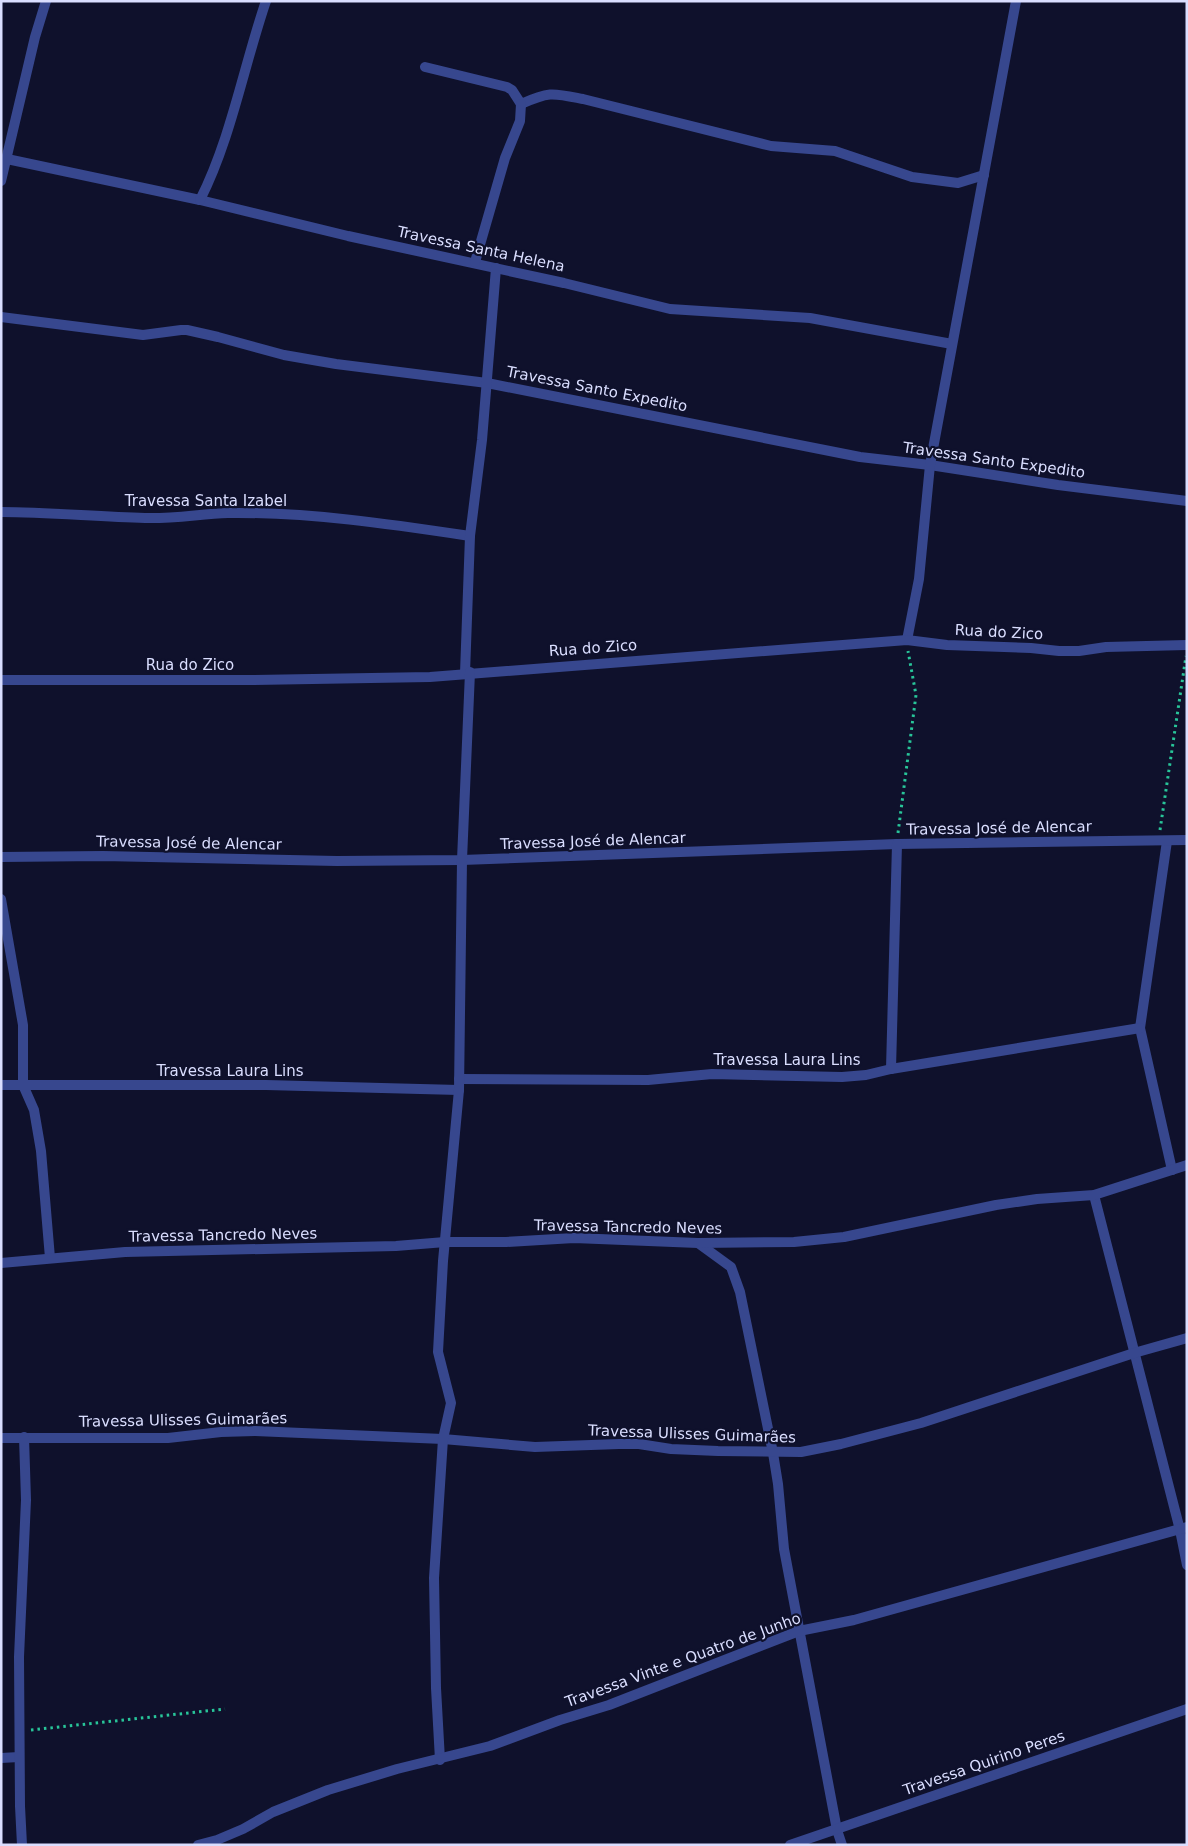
<svg xmlns="http://www.w3.org/2000/svg" width="1188" height="1846" font-family="'DejaVu Sans',sans-serif">
	<style>
		.lines { fill: none; stroke-linecap: round; stroke-linejoin: round }
		.path { stroke: #28c599; stroke-width: 3; stroke-dasharray: 2.5 4; stroke-linecap: butt }
		.minor { stroke: #37478e; stroke-width: 10 }
		.labels { text-anchor: middle; dominant-baseline: central; stroke-width: 4.5; stroke-linejoin: round; paint-order: stroke }
		.street-label { font-size: 15px; fill: #dadeff; stroke: #0f112c }
	</style>
	<rect width="100%" height="100%" fill="#0f112c"/>
	<g class="lines">
		<g class="path">
			<path d="M1160,830L1186,656"/>
			<path d="M898,833L916,695L908,651"/>
			<path d="M31,1730L225,1709"/>
		</g>
		<g class="minor">
			<path d="M425,67L507,87L512,90L521,104C550,91 553,93 583,99L771,146L835,151L912,177L958,183L984,175"/>
			<path d="M7,159L200,200L348,236L564,283L670,309L810,318L952,344"/>
			<path d="M1,181L35,37L46,1"/>
			<path d="M200,200C231,139 244,65 266,1"/>
			<path d="M475,262L505,158L520,121L521,104"/>
			<path d="M1,317L143,335L181,330H187L218,337L284,355L336,364L487,383L860,457L930,465L1058,485L1187,501"/>
			<path d="M1,512C49,512 97,517 145,518C173,519 200,514 228,513C309,512 390,524 470,536"/>
			<path d="M907,640L919,579L930,465L1016,1"/>
			<path d="M465,673L470,536L482,440L496,268"/>
			<path d="M1,680H250L430,677L907,640L947,645L1031,648L1059,651H1079L1106,647L1187,645"/>
			<path d="M1167,841L1140,1028L1172,1170"/>
			<path d="M1,857L103,856L337,861L462,860L897,844L1187,840"/>
			<path d="M1,899L23,1025V1085L34,1110L41,1151L50,1258"/>
			<path d="M891,1069L897,844"/>
			<path d="M459,1079L648,1080L712,1074L842,1077L866,1075L891,1069L1140,1028"/>
			<path d="M1,1085H266L459,1090"/>
			<path d="M1094,1195L1180,1530L1187,1565"/>
			<path d="M698,1243L731,1267L740,1292L773,1453L778,1484L784,1549L837,1830L842,1845"/>
			<path d="M1,1263L125,1252L396,1246L445,1242H506L574,1238L698,1243L794,1242L844,1237L996,1205L1037,1199L1094,1195L1187,1165"/>
			<path d="M1,1438H168L221,1432L255,1431L443,1439L535,1447L619,1444H639L671,1449L718,1451L801,1452L841,1444L921,1423L1134,1353L1187,1338"/>
			<path d="M1,1758L19,1757"/>
			<path d="M440,1760L436,1688L434,1578L443,1439L451,1403L438,1352L443,1261L459,1090L462,860L470,672"/>
			<path d="M22,1845L20,1806L19,1657L26,1500L24,1437"/>
			<path d="M198,1845L217,1840L243,1829L273,1812L328,1790L397,1769L490,1746L560,1720L609,1705L799,1631L854,1620L1187,1527"/>
			<path d="M790,1845L1187,1709"/>
		</g>
	</g>
	<g class="labels">
		<g class="street-label">
			<text transform="translate(481 249) rotate(12)">Travessa Santa Helena</text>
			<text transform="translate(597 389) rotate(11)">Travessa Santo Expedito</text>
			<text transform="translate(994 460) rotate(8)">Travessa Santo Expedito</text>
			<text x="206" y="501">Travessa Santa Izabel</text>
			<text transform="translate(999 632) rotate(3)">Rua do Zico</text>
			<text transform="translate(593 648) rotate(-4)">Rua do Zico</text>
			<text x="190" y="665">Rua do Zico</text>
			<text transform="translate(999 828) rotate(-1)">Travessa José de Alencar</text>
			<text transform="translate(593 841) rotate(-2)">Travessa José de Alencar</text>
			<text transform="translate(189 843) rotate(1)">Travessa José de Alencar</text>
			<text x="787" y="1060">Travessa Laura Lins</text>
			<text x="230" y="1071">Travessa Laura Lins</text>
			<text transform="translate(628 1227) rotate(1)">Travessa Tancredo Neves</text>
			<text transform="translate(223 1235) rotate(-1)">Travessa Tancredo Neves</text>
			<text transform="translate(183 1420) rotate(-1)">Travessa Ulisses Guimarães</text>
			<text transform="translate(692 1434) rotate(2)">Travessa Ulisses Guimarães</text>
			<text transform="translate(683 1660) rotate(-20)">Travessa Vinte e Quatro de Junho</text>
			<text transform="translate(984 1763) rotate(-19)">Travessa Quirino Peres</text>
		</g>
	</g>
	<rect width="1188" height="1846" fill="none" stroke="#dadeff" stroke-width="5"/>
</svg>
